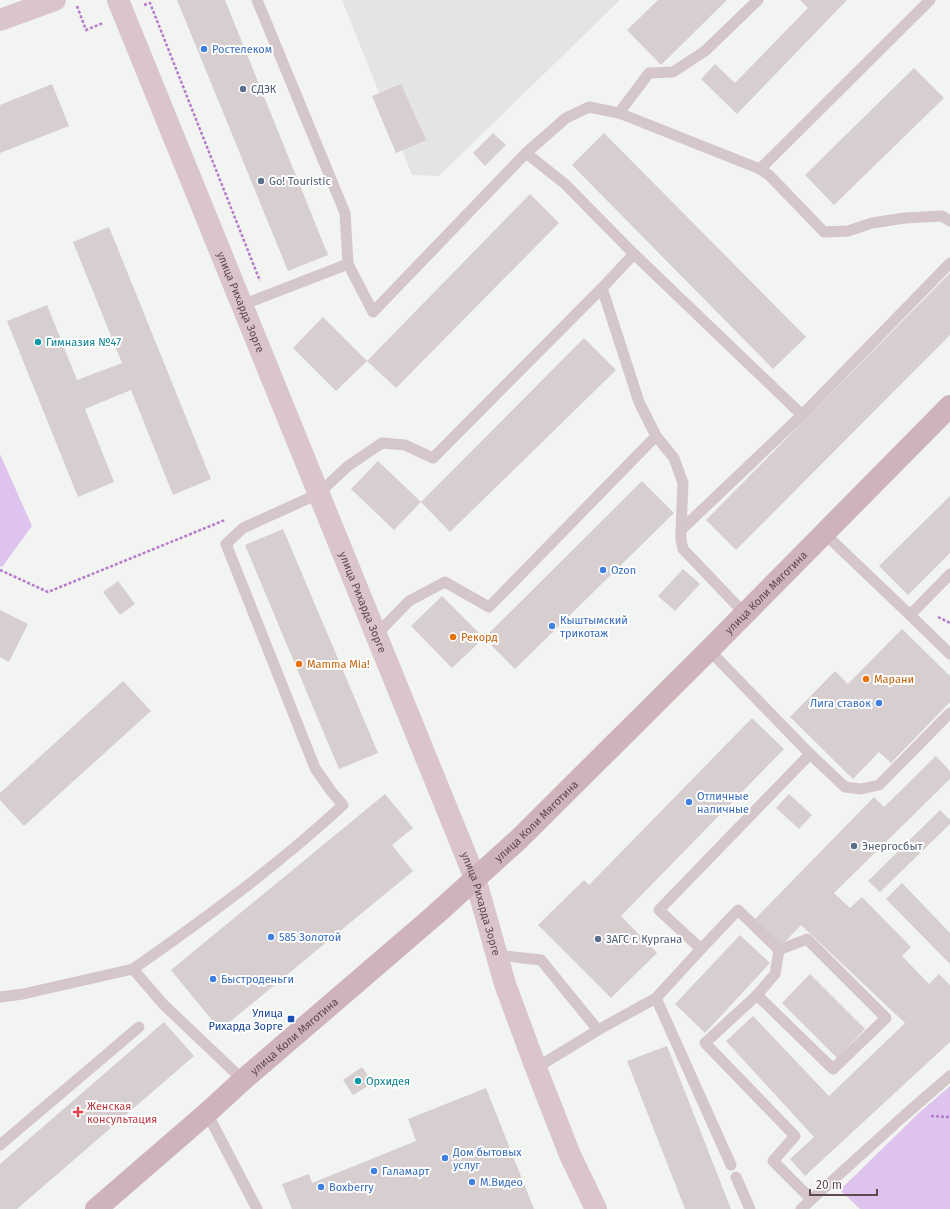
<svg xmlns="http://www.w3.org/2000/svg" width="950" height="1209" font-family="'Fira Sans',sans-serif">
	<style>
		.education { fill: #e4e5e3 }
		.green { fill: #dec3ef }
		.building { fill: #d7ced0 }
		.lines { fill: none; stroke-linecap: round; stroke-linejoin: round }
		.path { stroke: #b77bcc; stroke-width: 2.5; stroke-dasharray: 3 2; stroke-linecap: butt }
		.lane { stroke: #d5c6ca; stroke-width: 11 }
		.secondary { stroke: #d9c5ca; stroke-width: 22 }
		.primary { stroke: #cfb3ba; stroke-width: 22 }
		.shop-dot { fill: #3f7fe0; stroke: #fff; stroke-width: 1.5 }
		.service-dot { fill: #5c6f8a; stroke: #fff; stroke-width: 1.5 }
		.culture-dot { fill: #0f9aa8; stroke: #fff; stroke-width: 1.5 }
		.food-dot { fill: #e8710a; stroke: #fff; stroke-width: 1.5 }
		.transit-dot { fill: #1a4fb4; stroke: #fff; stroke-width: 1.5 }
		.health-dot { fill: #e0444e; stroke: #fff; stroke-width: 1.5 }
		.labels { text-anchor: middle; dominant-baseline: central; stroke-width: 4; stroke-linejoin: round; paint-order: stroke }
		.shop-label { font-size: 11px; fill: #366cbe; stroke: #fff; text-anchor: start }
		.service-label { font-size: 11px; fill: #4e5e75; stroke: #fff; text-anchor: start }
		.street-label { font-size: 11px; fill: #5f4a50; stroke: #fff }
		.culture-label { font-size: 11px; fill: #0d838f; stroke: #fff; text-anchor: start }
		.food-label { font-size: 11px; fill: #c56008; stroke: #fff; text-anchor: start }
		.transit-label { font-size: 11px; fill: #164399; stroke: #fff; text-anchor: end }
		.health-label { font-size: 11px; fill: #be3a42; stroke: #fff; text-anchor: start }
	</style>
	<rect width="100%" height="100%" fill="#f2f4f2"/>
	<path class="education" d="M342,0H620L439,176L412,175Z"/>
	<g class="green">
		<path d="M0,454L32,526L2,567L0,566Z"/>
		<path d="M950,1086V1209H860L840,1190L920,1112Z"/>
	</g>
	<g class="building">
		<path d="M177,0H225L328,255L288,271Z"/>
		<path d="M658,0H727L661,65L627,30Z"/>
		<path d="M800,0H847L737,114L701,79L715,64L735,83L808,8Z"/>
		<path d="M914,68L944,98L834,205L805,175Z"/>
		<path d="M52,84L69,126L0,153V105Z"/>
		<path d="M401,84L426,140L396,153L372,96Z"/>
		<path d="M493,133L506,145L485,166L473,153Z"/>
		<path d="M604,133L806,337L773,369L572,165Z"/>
		<path d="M530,194L559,223L396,388L367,361Z"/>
		<path d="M109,227L211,479L173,495L131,390L85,409L114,482L78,497L7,321L47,305L77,380L122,363L73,242Z"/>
		<path d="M950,273V335L736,550L706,520Z"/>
		<path d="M323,317L367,361L336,391L293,348Z"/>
		<path d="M584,338L616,370L450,532L421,502L394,530L351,489L378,461L421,502Z"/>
		<path d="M642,481L674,513L515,669L484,638L452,668L411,626L442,596L484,638Z"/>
		<path d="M950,496V553L908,595L879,566Z"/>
		<path d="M283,529L378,753L339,769L245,545Z"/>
		<path d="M683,569L700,584L675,611L658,596Z"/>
		<path d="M118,581L135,604L120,615L103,592Z"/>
		<path d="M0,610L28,624L9,662L0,657Z"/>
		<path d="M902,629L950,676V702L891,763L879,752L853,779L790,717L835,671L848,684Z"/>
		<path d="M123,681L151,711L24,826L0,800V793Z"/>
		<path d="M752,718L784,749L621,916L657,953L611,998L538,925L584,880L589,885Z"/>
		<path d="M936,756L950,771V779L834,893L850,908L862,897L911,947L902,956L929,984L939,974L950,985V1042L805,1176L790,1159L814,1137L726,1041L753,1016L829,1096L905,1023L801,925L780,947L753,921L874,797L884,807Z"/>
		<path d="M385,794L413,828L392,845L413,871L220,1030L171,970Z"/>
		<path d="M789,794L812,815L799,829L776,808Z"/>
		<path d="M940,810L950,820V824L880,892L868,881Z"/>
		<path d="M902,883L950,933V964L886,899Z"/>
		<path d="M740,935L770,963L705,1033L675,1004Z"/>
		<path d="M810,974L865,1029L837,1058L782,1003Z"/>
		<path d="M164,1022L194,1056L17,1209H0V1164Z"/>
		<path d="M667,1046L731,1209H685L627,1061Z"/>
		<path d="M362,1067L373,1083L353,1095L343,1080Z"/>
		<path d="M486,1088L534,1209H292L282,1184L309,1174L312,1183L416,1141L408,1119Z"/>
	</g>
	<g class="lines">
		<g class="path">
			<path d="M144,5L150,3L260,281"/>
			<path d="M77,6L86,30L103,23"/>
			<path d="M0,570L48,592L225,520"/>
			<path d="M938,617L950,623"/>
			<path d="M931,1116L950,1117"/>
		</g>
		<g class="lane">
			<path d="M257,0L345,213L348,264L373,312L526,153L566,118L589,107L619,113L760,169"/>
			<path d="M930,0L760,169L769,175L824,232L848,231L872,223L905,218L942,216L950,221"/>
			<path d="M619,113L649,73L673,72L705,51L758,0"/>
			<path d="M526,153L565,184L634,254L802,415"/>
			<path d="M602,288L639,402L656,436L674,458L683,483L681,530"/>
			<path d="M242,305L348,264"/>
			<path d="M824,533L910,615L950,574"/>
			<path d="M745,614L683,549L681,540V530L802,415L950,263"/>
			<path d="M910,615L950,654"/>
			<path d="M376,635L409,601L445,582L489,607L656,436"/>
			<path d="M709,650L810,754L845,787L861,789L879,785L950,713"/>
			<path d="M701,949L738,910L779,950L807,939L886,1018L833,1069L757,995L775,974L779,950"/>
			<path d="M497,955L541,960L598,1030L536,1068"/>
			<path d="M757,995L705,1043L795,1136L773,1161L811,1199"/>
			<path d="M0,997L23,994L133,969"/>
			<path d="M656,998L731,1165"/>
			<path d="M598,1030L656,998L701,949L659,910L810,754"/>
			<path d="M243,1080L163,1004L133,969C206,918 278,865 343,805L331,791L315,768L226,544L243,528L318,494L348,466L382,443L405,445L433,458L602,288L634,254"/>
			<path d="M207,1113L257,1209"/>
			<path d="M0,1145L139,1027"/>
			<path d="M736,1177L750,1209"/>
			<path d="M801,1209L906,1114L950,1076"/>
		</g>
		<g class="secondary">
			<path id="s1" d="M118,0L475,878L505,984L536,1068L570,1155L596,1209"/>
			<path d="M0,20L55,0"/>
		</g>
		<path class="primary" id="s2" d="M96,1209L207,1113L243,1080L435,915L519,839L709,650L950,406"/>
	</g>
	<g class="shop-dot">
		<circle cx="204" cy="49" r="4"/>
		<circle cx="603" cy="570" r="4"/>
		<circle cx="552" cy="626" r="4"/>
		<circle cx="879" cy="703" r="4"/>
		<circle cx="689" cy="802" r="4"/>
		<circle cx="271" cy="937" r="4"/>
		<circle cx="213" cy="979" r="4"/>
		<circle cx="445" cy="1158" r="4"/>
		<circle cx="374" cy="1171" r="4"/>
		<circle cx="472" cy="1182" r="4"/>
		<circle cx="321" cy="1187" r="4"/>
	</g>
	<g class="service-dot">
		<circle cx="243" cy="89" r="4"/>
		<circle cx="261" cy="181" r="4"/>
		<circle cx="854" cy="846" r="4"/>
		<circle cx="598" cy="939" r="4"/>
	</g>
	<g class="culture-dot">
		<circle cx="38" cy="342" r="4"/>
		<circle cx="358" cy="1081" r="4"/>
	</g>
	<g class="food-dot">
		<circle cx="453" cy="637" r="4"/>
		<circle cx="299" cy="664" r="4"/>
		<circle cx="866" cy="679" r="4"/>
	</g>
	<rect class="transit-dot" x="287" y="1015" width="8" height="8" rx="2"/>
	<path class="health-dot" d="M76 1106h4v4h4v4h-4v4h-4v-4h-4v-4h4z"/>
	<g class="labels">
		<g class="shop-label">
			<text x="212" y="49">Ростелеком</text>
			<text x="611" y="570">Ozon</text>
			<text x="560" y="620">Кыштымский<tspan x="560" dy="13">трикотаж</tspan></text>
			<text x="871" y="703" text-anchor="end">Лига ставок</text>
			<text x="697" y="796">Отличные<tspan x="697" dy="13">наличные</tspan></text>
			<text x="279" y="937">585 Золотой</text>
			<text x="221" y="979">Быстроденьги</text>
			<text x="453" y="1152">Дом бытовых<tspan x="453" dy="13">услуг</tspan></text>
			<text x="382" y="1171">Галамарт</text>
			<text x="480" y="1182">М.Видео</text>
			<text x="329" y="1187">Boxberry</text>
		</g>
		<g class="service-label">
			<text x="251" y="89">СДЭК</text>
			<text x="269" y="181">Go! Touristic</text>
			<text x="862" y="846">Энергосбыт</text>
			<text x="606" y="939">ЗАГС г. Кургана</text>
		</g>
		<g class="street-label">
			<text stroke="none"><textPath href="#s1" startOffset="326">улица Рихарда Зорге</textPath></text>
			<text stroke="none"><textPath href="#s2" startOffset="911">улица Коли Мяготина</textPath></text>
			<text stroke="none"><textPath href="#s1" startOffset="650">улица Рихарда Зорге</textPath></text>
			<text stroke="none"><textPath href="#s2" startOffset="587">улица Коли Мяготина</textPath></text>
			<text stroke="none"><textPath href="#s1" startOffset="974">улица Рихарда Зорге</textPath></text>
			<text stroke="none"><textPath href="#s2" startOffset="263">улица Коли Мяготина</textPath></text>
		</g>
		<g class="culture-label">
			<text x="46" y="342">Гимназия №47</text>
			<text x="366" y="1081">Орхидея</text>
		</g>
		<g class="food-label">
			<text x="461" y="637">Рекорд</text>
			<text x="307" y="664">Mamma Mia!</text>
			<text x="874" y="679">Марани</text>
		</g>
		<g class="transit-label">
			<text x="283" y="1013">Улица<tspan x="283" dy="13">Рихарда Зорге</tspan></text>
		</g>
		<g class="health-label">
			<text x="87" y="1106">Женская<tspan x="87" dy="13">консультация</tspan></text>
		</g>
	</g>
	<path d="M810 1189v6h67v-6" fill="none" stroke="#5f4a50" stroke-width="2"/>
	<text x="816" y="1189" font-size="12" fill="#5f4a50" stroke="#ffffff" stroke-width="3" paint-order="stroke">20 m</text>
</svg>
